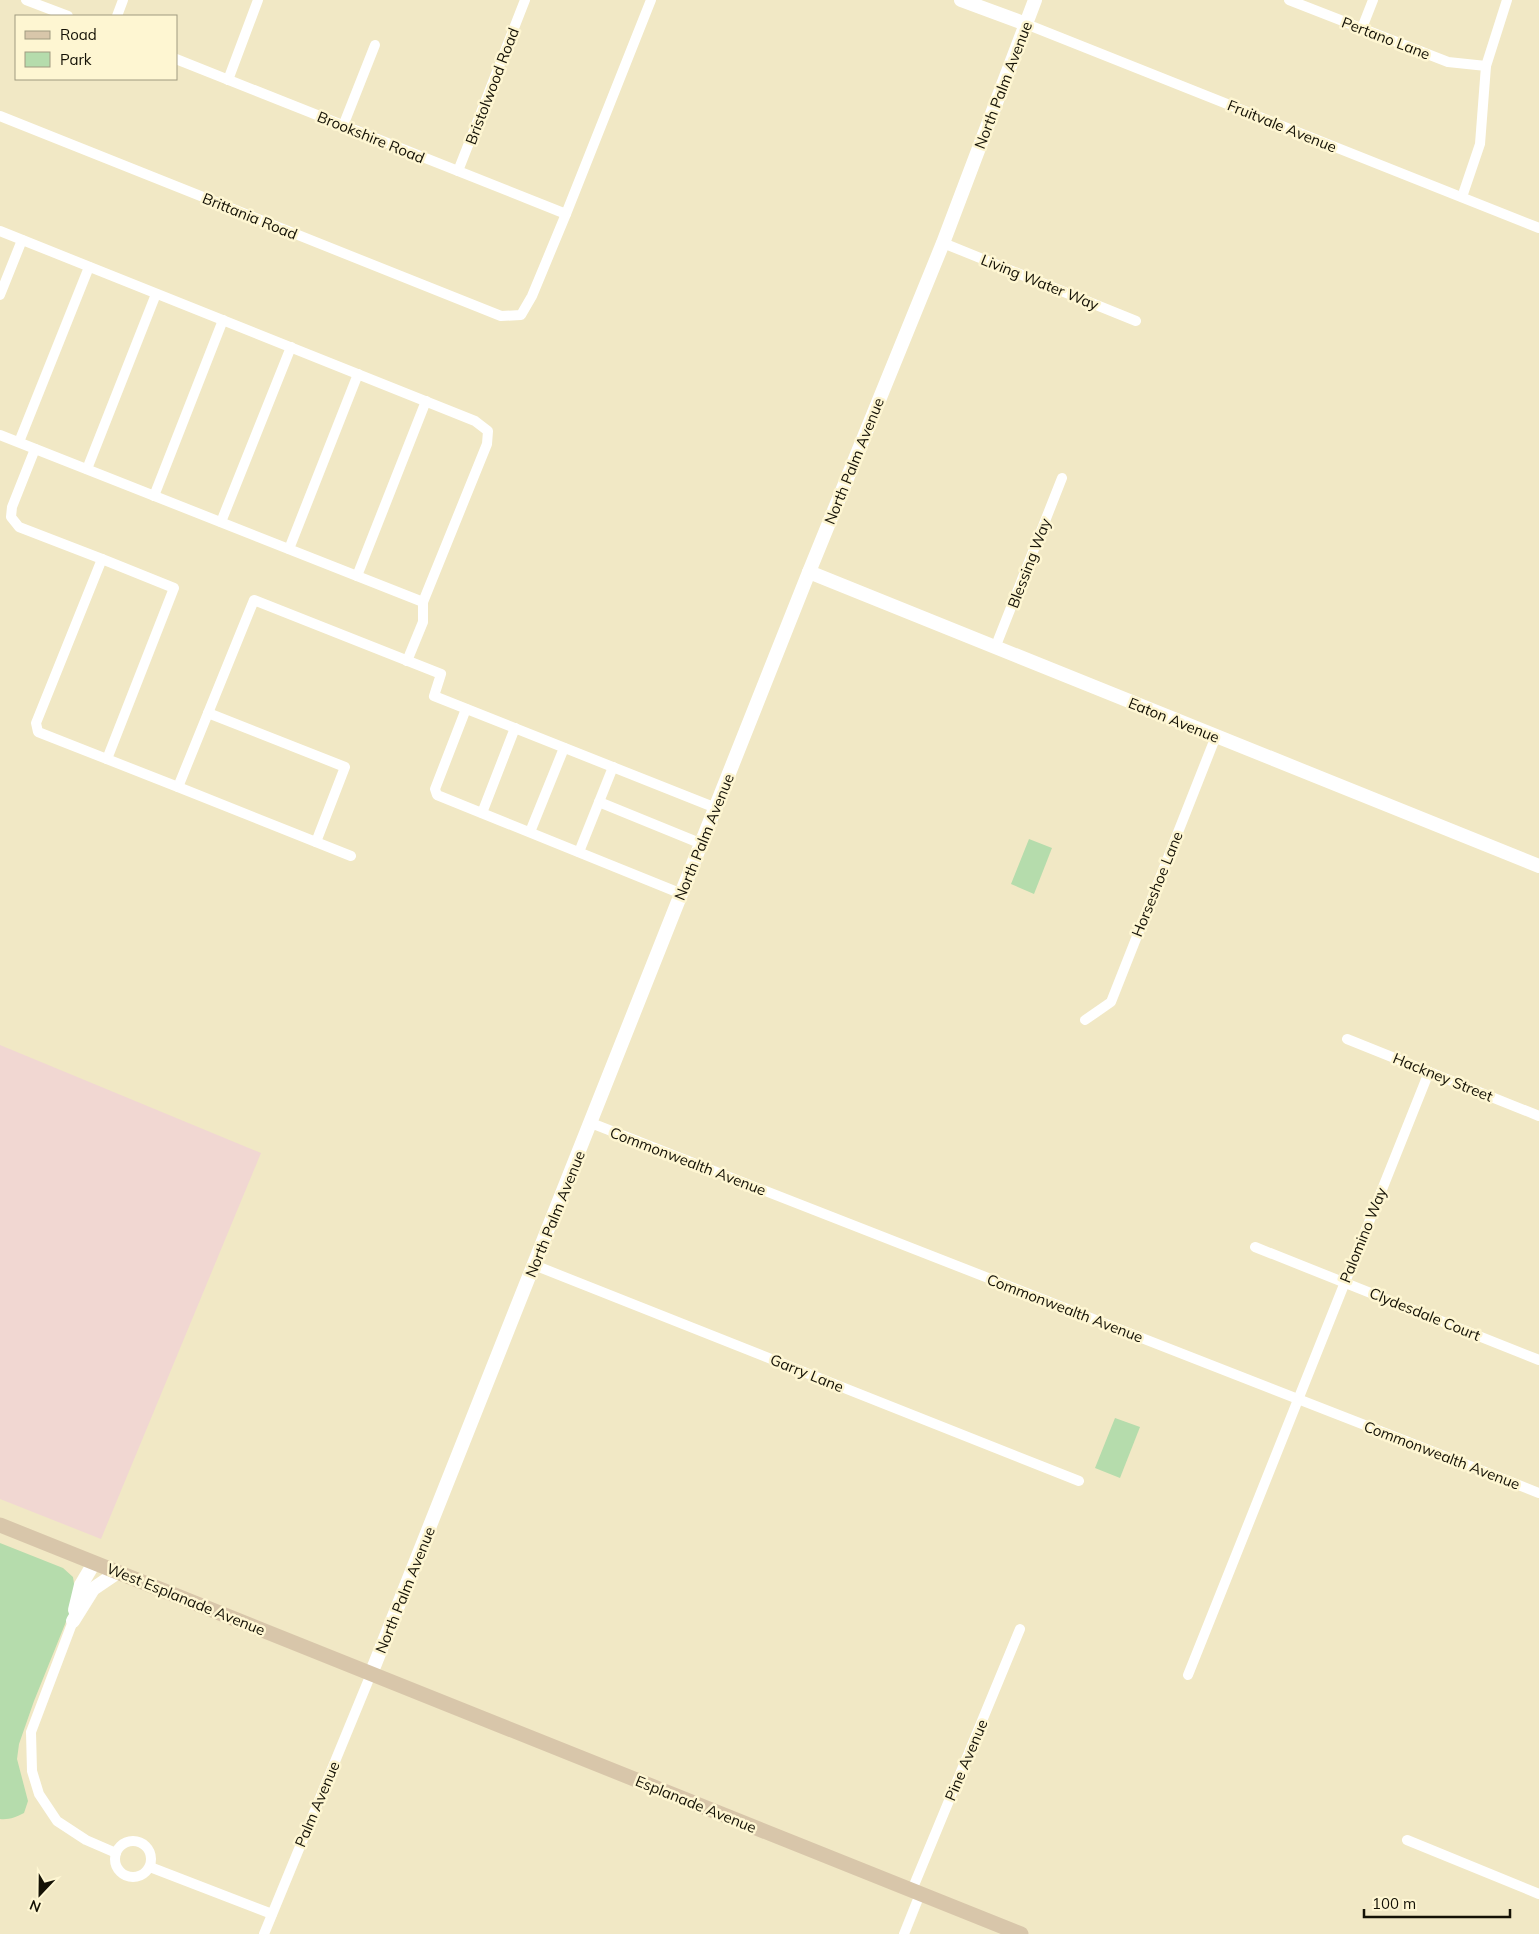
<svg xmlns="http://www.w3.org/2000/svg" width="1539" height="1934" font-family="Mulish,sans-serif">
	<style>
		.industrial { fill: #f1d7d2 }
		.green { fill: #b5dcac }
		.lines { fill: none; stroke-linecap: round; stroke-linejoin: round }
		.minor { stroke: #fff; stroke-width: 10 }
		.tertiary { stroke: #fff; stroke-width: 14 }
		.secondary { stroke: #d8c6aa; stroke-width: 15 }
		.labels { text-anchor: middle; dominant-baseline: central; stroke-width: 5; stroke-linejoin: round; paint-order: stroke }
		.street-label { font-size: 15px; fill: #141105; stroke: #fef6d2 }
	</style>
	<rect width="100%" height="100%" fill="#f1e8c5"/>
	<path class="industrial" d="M0,1045L261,1153L101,1539L0,1499Z"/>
	<g class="green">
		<path d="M1029,839L1052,848L1034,894L1011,884Z"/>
		<path d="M1115,1418L1140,1427L1120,1478L1095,1468Z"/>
		<path d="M0,1543L63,1568L73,1577L76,1597L34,1701L19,1744L17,1759L28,1801L24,1813C16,1817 9,1820 0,1819Z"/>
	</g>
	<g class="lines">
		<g class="minor">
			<path d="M26,0L68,16"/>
			<path d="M1289,0L1448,62L1486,66"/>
			<path d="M117,16L123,0"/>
			<path d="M1026,24L1539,228"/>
			<path d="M1362,28L1373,0"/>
			<path d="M176,59L566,214"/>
			<path d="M228,80L258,0"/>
			<path d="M0,116L501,316L521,315L532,296L566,214L651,0"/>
			<path d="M343,126L375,45"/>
			<path d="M458,171L525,0"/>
			<path d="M1462,197L1480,144L1486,66L1507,0"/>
			<path d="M0,231L475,421L488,431L487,444L423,602L0,435"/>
			<path d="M943,243L1136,321"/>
			<path d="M0,295L22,240"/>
			<path d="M19,442L89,267"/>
			<path d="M35,449L12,507L11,517L19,527L102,559L36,723L38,732L178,787L254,600L441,674L434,696L716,808"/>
			<path d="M87,469L156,294"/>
			<path d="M154,496L223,320"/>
			<path d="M221,522L291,347"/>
			<path d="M289,549L358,374"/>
			<path d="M102,559L174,588L107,759"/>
			<path d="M357,576L426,401"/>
			<path d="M995,648L1062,478"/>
			<path d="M407,661L423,622V602"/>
			<path d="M466,709L435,789L437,795L682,894"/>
			<path d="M208,713L345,767L316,842"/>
			<path d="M178,787L351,856"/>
			<path d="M599,802L702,844"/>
			<path d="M482,813L515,728"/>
			<path d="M530,832L564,748"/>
			<path d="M579,852L613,767"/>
			<path d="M1085,1020L1111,1002L1216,736"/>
			<path d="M1347,1039L1539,1116"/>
			<path d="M591,1123L1539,1493"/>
			<path d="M1255,1247L1539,1360"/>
			<path d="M534,1265L1079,1481"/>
			<path d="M73,1621L31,1732L32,1771L39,1794L57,1821L86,1840L116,1853"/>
			<path d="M1188,1675L1429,1072"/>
			<path d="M1407,1840L1539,1894"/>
			<circle cx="133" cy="1859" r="18"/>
			<path d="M150,1867L272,1914"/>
			<path d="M912,1890L1020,1629"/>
			<path d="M264,1934L371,1674"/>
			<path d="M904,1934L920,1894"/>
		</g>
		<g class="tertiary">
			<path d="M961,0L1026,24"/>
			<path d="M809,572L1539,866"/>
			<path d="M75,1610L81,1585L94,1563"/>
			<path d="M73,1621L93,1589L118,1572"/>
			<path d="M371,1674L809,572L943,243L1035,0"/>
		</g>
		<path class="secondary" d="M0,1525L1021,1934"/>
	</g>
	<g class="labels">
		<g class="street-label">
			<text transform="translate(1386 38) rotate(21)">Pertano Lane</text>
			<text transform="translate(1003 85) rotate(-69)">North Palm Avenue</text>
			<text transform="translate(492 86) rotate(-69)">Bristolwood Road</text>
			<text transform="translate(1282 126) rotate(22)">Fruitvale Avenue</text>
			<text transform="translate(371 137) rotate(22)">Brookshire Road</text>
			<text transform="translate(250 216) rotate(22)">Brittania Road</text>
			<text transform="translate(1040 282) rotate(22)">Living Water Way</text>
			<text transform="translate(854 461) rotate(-68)">North Palm Avenue</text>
			<text transform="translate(1029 563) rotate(-69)">Blessing Way</text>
			<text transform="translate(1174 720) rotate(22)">Eaton Avenue</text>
			<text transform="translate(704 837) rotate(-68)">North Palm Avenue</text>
			<text transform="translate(1157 884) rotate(-68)">Horseshoe Lane</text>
			<text transform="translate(1443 1077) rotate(22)">Hackney Street</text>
			<text transform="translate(688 1161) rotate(21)">Commonwealth Avenue</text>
			<text transform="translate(555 1214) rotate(-68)">North Palm Avenue</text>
			<text transform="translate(1363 1235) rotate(-68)">Palomino Way</text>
			<text transform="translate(1065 1308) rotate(21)">Commonwealth Avenue</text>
			<text transform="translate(1425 1314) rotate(22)">Clydesdale Court</text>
			<text transform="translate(807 1373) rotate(22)">Garry Lane</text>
			<text transform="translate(1442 1455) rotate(21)">Commonwealth Avenue</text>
			<text transform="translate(405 1590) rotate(-68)">North Palm Avenue</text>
			<text transform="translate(186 1599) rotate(22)">West Esplanade Avenue</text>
			<text transform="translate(966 1760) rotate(-67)">Pine Avenue</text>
			<text transform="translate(317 1804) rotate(-67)">Palm Avenue</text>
			<text transform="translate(696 1804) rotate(22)">Esplanade Avenue</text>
		</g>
	</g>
	<rect x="15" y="15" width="162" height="65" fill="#fef6d2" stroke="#a09a80"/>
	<rect x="25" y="31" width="25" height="8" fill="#d8c6aa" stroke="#a09a80"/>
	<text x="60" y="40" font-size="15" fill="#141105">Road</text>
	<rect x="25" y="52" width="25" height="15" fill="#b5dcac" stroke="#a09a80"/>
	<text x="60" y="65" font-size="15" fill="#141105">Park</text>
	<g transform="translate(40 1894) rotate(202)" stroke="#fef6d2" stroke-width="4" paint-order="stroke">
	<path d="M0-4L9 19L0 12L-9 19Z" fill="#141105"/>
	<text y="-8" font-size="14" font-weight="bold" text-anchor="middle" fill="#141105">N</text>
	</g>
	<path d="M1364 1909v8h146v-8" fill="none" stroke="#141105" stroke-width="2.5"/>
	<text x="1372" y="1909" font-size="15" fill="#141105" stroke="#fef6d2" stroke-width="4" paint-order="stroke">100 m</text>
</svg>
